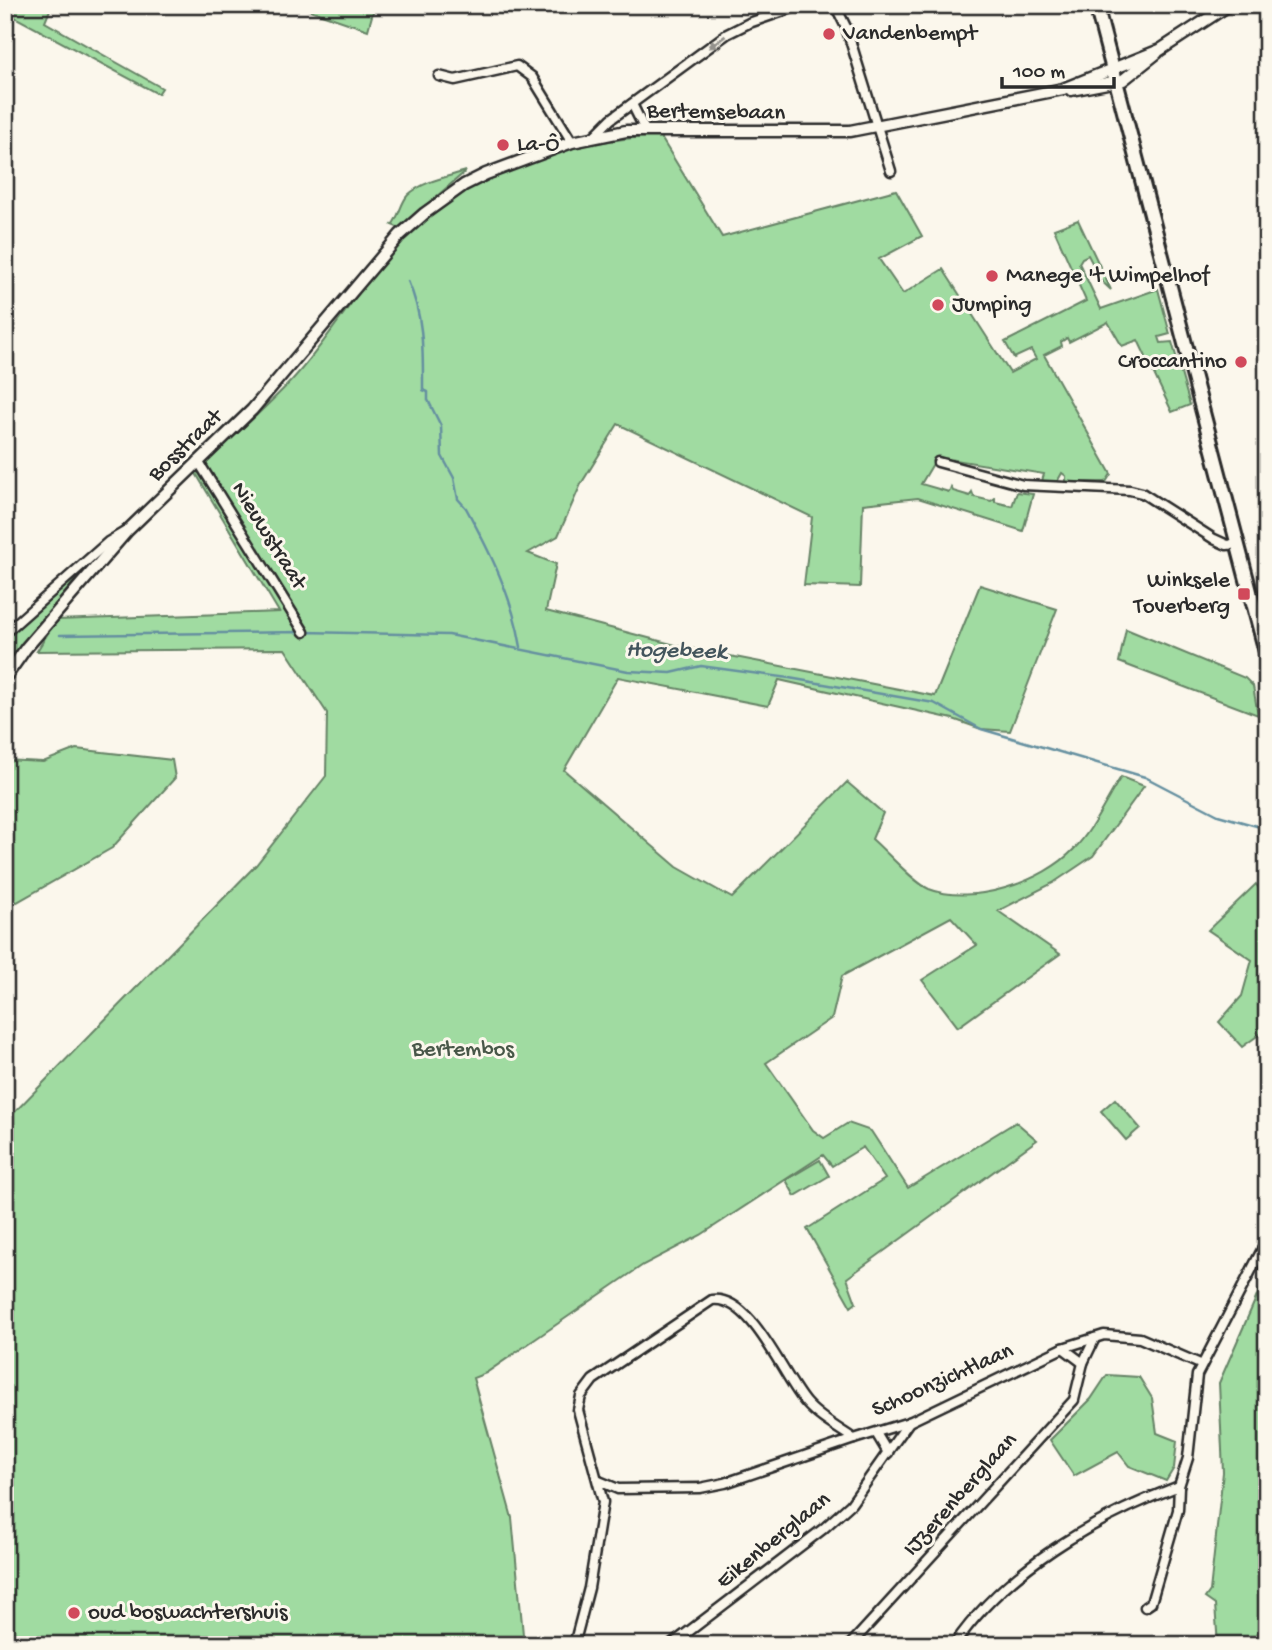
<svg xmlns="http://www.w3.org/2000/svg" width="1272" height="1650" font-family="'Gochi Hand',sans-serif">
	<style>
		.green { fill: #a0dba1; stroke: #668366; stroke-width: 2 }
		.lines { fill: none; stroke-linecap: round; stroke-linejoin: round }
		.stream { stroke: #6590a0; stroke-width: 2.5 }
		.minor-casing { stroke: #2b2b2b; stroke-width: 13 }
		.tertiary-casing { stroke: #2b2b2b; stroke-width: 15 }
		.primary-casing { stroke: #2b2b2b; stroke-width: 18 }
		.minor { stroke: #fbf7ec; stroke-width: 8 }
		.tertiary { stroke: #fbf7ec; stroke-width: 10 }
		.primary { stroke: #fbf7ec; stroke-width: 12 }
		.oneway { fill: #93918c }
		.poi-dot { fill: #d1495b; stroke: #fbf7ec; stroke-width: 2.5 }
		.labels { text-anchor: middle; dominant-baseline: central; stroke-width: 6; stroke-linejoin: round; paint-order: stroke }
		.poi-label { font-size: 23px; fill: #2b2b2b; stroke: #fbf7ec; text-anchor: start }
		.street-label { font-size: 23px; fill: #2b2b2b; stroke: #fbf7ec }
		.park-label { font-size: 23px; fill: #485748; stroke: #fbf7ec }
		.water-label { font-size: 24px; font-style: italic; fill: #43555c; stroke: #fbf7ec }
	</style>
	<rect width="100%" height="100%" fill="#fbf7ec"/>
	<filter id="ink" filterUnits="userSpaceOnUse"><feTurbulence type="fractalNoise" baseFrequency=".0143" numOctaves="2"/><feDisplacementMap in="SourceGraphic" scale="14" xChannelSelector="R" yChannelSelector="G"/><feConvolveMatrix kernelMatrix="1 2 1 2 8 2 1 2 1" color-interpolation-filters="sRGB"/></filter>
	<g filter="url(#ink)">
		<g class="green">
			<path d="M5,5H52L45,22L162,88L158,94L5,12Z"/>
			<path d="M295,5H375L368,30Z"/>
			<path d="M660,136L722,237L896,190L922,236L879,259L903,294L943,269L1010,373L1036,359L1031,350L1014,358L1005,342L1086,301L1054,229L1078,220L1111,290L1096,276L1098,274L1088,255L1082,258L1079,263L1101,309L1158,289L1170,334L1159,337L1161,343L1172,342L1190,405L1172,412L1138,340L1122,346L1108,322L1069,342L1067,338L1061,342L1062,346L1044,355L1111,474L1106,482H1066V476L1062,473L1057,482L1042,481L1044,474L937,457L921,484L949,492L951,487L953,491L970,496L972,492L974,497L991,501L995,498V502L1012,506L1017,492L1033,494L1023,531L918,498L863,504L860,587L804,585L812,517L618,424L581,484L558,536L528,553L556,564L546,611L679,646L935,696L980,585L1057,609L1010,731L981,729L953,719L779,680L768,706L618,677L564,770L677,867L732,898L847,782L883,813L872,839C886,851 913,882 929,889C972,906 1043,882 1074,849C1093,830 1106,800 1121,777L1144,786L1093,856L1053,883L998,911L1060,954L958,1027L922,980L977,945L951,917L842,976L832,1018L766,1063L813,1130L824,1138L848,1123L871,1131L908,1188L1016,1122L1037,1140L847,1278L856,1303L851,1307L807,1229L885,1179L863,1147L832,1166L823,1155L701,1235L643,1265L486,1373L473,1378L512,1518L524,1645H5V1122L256,865L326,776L327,713L285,649L37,651L56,620L279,612L195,472C227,442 261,413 292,380C330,339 358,287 397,246C466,172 562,141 660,136Z"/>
			<path d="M466,171L400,228L392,225C399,217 401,202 408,195C423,181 447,177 466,171Z"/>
			<path d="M81,573L5,666V640L35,611Z"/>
			<path d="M1126,629L1245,678L1253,686L1258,715L1119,662Z"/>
			<path d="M76,749L172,760L175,778L112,848L17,902L5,896V760L43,762Z"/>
			<path d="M1256,884L1267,900V1029L1242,1047L1219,1022L1242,996L1252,960L1208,930Z"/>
			<path d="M1115,1099L1140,1128L1126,1140L1101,1111Z"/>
			<path d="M820,1160L829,1176L795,1196L786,1180Z"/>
			<path d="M1267,1273V1645H1218L1215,1605L1205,1598L1210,1591L1223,1472L1219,1383Z"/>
			<path d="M1107,1375L1139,1377L1152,1398L1157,1433L1177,1441L1174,1468L1166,1481L1129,1466L1118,1452L1074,1476L1050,1440L1091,1399Z"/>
		</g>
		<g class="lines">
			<g class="stream">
				<path d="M408,281C424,317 423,352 423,390L428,392V400L441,426L442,456L454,478L458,499L466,508C490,552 513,598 521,647"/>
				<path d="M60,635L304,632L449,635L628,671L671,673L701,666L789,678L934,703L981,729L1145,777L1218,815L1267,829"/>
			</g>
			<g class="minor-casing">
				<g id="minor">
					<path d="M835,5L846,27L891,171"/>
					<path d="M439,76L455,80L517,66L532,77L572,142"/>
					<path d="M632,104L645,130"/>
					<path d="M593,137L611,119L727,34L749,23L801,5"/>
					<path d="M198,461L304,632"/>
					<path d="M938,462L1023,485L1130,490L1142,493L1214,539L1227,545L1237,544"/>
					<path d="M5,633L108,542L123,533"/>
					<path d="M1063,1348L1083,1363L1095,1338"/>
					<path d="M876,1433L888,1453"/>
					<path d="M599,1481L618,1489L700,1488L725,1483L854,1439"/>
					<path d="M1145,1607L1151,1603L1178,1510L1179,1486L1188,1458L1197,1375L1267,1240"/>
					<path d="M574,1645L589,1588L603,1502L578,1410L581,1396L593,1380L712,1300C752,1295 783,1377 806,1403C819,1418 838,1428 854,1439L909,1422L1063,1348L1104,1335L1140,1338L1200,1364"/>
					<path d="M671,1645L823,1529L851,1504L909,1422"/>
					<path d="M850,1645L1074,1400L1083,1363"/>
					<path d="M954,1645C1006,1569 1094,1518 1179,1486"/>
				</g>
			</g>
			<g class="tertiary-casing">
				<g id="tertiary">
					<path d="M1071,90L1123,80L1157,53"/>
					<path d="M5,678L26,648L127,531L252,410L400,235L425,213L464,185L486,174L572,142L626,131H850L1063,89L1160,50L1229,5"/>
				</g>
			</g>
			<g class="primary-casing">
				<path id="primary" d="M1096,5L1267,656"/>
			</g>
			<use href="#minor" class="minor"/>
			<use href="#tertiary" class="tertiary"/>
			<use href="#primary" class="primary"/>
		</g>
		<defs><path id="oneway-solid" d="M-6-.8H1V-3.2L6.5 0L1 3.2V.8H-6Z" transform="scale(1.75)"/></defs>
		<use class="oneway" href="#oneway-solid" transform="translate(717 42) rotate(144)"/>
	</g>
	<g class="poi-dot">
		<circle cx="829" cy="34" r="7"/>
		<circle cx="503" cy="145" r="7"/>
		<circle cx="992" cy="276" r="7"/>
		<circle cx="938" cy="305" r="7"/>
		<circle cx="1241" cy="362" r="7"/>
		<rect x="1237" y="587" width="14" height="14" rx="3.5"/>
		<circle cx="74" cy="1613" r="7"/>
	</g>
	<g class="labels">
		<g class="poi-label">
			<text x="843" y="34">Vandenbempt</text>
			<text x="517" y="145">La-Ô</text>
			<text x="1006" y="276">Manege 't Wimpelhof</text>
			<text x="952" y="305">Jumping</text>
			<text x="1227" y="362" text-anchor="end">Croccantino</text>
			<text x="1230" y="581" text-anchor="end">Winksele<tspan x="1230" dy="26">Toverberg</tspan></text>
			<text x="88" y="1613">oud boswachtershuis</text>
		</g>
		<g class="street-label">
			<text transform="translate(716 113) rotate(1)">Bertemsebaan</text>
			<text transform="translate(186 446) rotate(-44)">Bosstraat</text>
			<text transform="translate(268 536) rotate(58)">Nieuwstraat</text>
			<text transform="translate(943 1381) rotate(-24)">Schoonzichtlaan</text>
			<text transform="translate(961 1495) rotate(-48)">IJzerenberglaan</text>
			<text transform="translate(774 1541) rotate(-39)">Eikenberglaan</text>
		</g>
		<g class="park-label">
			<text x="463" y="1050">Bertembos</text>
		</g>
		<g class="water-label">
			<text transform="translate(676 652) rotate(1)">Hogebeek</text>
		</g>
	</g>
	<rect width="1272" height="1650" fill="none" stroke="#fbf7ec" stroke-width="28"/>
	<rect x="14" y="14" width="1244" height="1622" fill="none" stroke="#2b2b2b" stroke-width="2.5" filter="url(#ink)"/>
	<path d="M1002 77v10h112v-10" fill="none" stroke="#2b2b2b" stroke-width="3.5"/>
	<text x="1013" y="77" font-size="21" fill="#2b2b2b" stroke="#fbf7ec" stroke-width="5" paint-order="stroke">100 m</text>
</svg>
